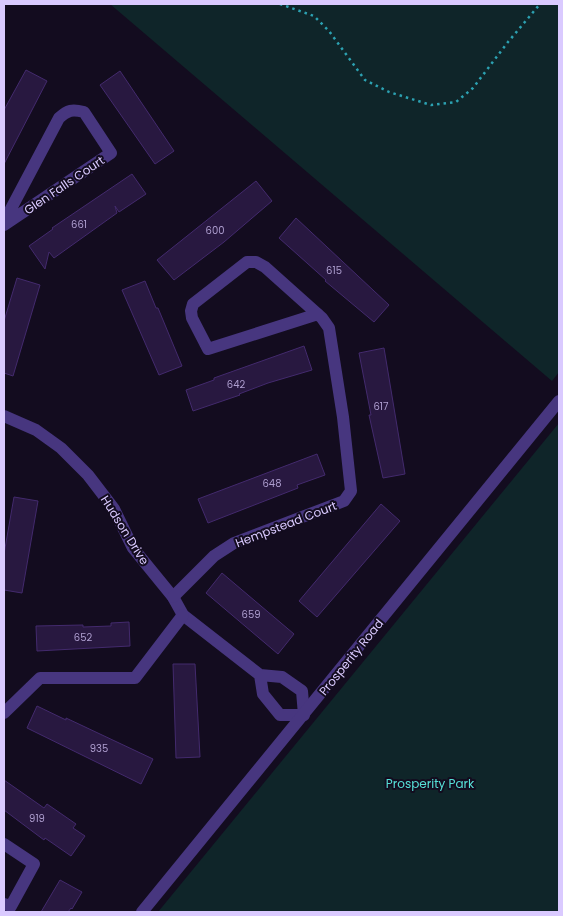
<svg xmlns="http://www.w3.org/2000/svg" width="563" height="916" font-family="Poppins,sans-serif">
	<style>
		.green { fill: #0f2529 }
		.building { fill: #281840; stroke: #432a6d }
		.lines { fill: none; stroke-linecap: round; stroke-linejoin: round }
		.path { stroke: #2ca1b1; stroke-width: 2.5; stroke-dasharray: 2.5 4; stroke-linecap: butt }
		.minor { stroke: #47367f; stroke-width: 12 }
		.labels { text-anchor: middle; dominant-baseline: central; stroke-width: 4; stroke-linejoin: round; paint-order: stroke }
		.number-label { font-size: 10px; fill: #ae9ecf }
		.street-label { font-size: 12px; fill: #dacaff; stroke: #130c1f }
		.park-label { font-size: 12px; fill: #56e0d7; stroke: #130c1f }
	</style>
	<rect width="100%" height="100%" fill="#130c1f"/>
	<g class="green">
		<path d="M110,4H559V372L552,381Z"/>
		<path d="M559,423V912H158Z"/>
	</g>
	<g class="building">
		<path d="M26,70L47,81L4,164V110Z"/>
		<path d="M120,71L174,151L155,164L100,85Z"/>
		<path d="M132,174L146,194L119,212L115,206L117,213L54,258L49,252L45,269L29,246L53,229L52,228Z"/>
		<path d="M256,181L272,201L224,242L174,280L157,260Z"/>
		<path d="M296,218L389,305L374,322L325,281L326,280L279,238Z"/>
		<path d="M17,278L40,285L13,376L4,373V321Z"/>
		<path d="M145,281L156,308H158L182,366L159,375L122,290Z"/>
		<path d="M304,346L312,370L268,383L239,394L240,395L193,411L186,390L214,380V378Z"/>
		<path d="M384,348L405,474L383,478L369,415H371L359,353Z"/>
		<path d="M317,454L325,475L297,485L298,488L208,523L198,499Z"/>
		<path d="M14,497L38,501L22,593L4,590V554Z"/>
		<path d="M381,504L400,521L317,617L299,601Z"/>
		<path d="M222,573L294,634L278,654L206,593Z"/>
		<path d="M129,622L130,646L37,651L36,626L83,625V627L111,626V623Z"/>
		<path d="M173,664H195L200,757L176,758Z"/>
		<path d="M37,706L66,720V718L153,759L141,784L27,728Z"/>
		<path d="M4,780L44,808L47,804L76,824L73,828L85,836L71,856L45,838L44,840L4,810Z"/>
		<path d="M60,880L82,892L72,909L71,908L68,912H41Z"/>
	</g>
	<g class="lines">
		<path class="path" d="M280,4L314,16L329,31L365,80L389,92L431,105L456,102L473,88L508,42L540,4"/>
		<g class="minor">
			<path d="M4,222L59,118C68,110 72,109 84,112L111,153L4,225"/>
			<path d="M4,416L36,430L61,448L88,475L114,509L133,548L173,597L183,615L260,675L282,677L302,691L304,715H280L263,694L260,675"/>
			<path d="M173,597L214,556L234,543L344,501L351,491L343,417L329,328L322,318L265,267L256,262H247L193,304L191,311L192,318L208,349L318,314"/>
			<path d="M4,713L40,678H135L183,615"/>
			<path d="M4,844L34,864L11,906L4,904"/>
			<path d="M142,912L559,401"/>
		</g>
	</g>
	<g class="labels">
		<g class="number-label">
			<text x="79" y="224">661</text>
			<text x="215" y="230">600</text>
			<text x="334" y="270">615</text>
			<text x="236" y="384">642</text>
			<text x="381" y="406">617</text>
			<text x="272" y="483">648</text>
			<text x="251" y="614">659</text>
			<text x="83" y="637">652</text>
			<text x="99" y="748">935</text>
			<text x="37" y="818">919</text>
		</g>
		<g class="street-label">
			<text transform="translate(64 185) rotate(-34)">Glen Falls Court</text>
			<text transform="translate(286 524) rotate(-21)">Hempstead Court</text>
			<text transform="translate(125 530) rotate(58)">Hudson Drive</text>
			<text transform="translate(351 657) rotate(-51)">Prosperity Road</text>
		</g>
		<g class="park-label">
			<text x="430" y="783">Prosperity Park</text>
		</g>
	</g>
	<rect width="563" height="916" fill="none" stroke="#dacaff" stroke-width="10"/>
</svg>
